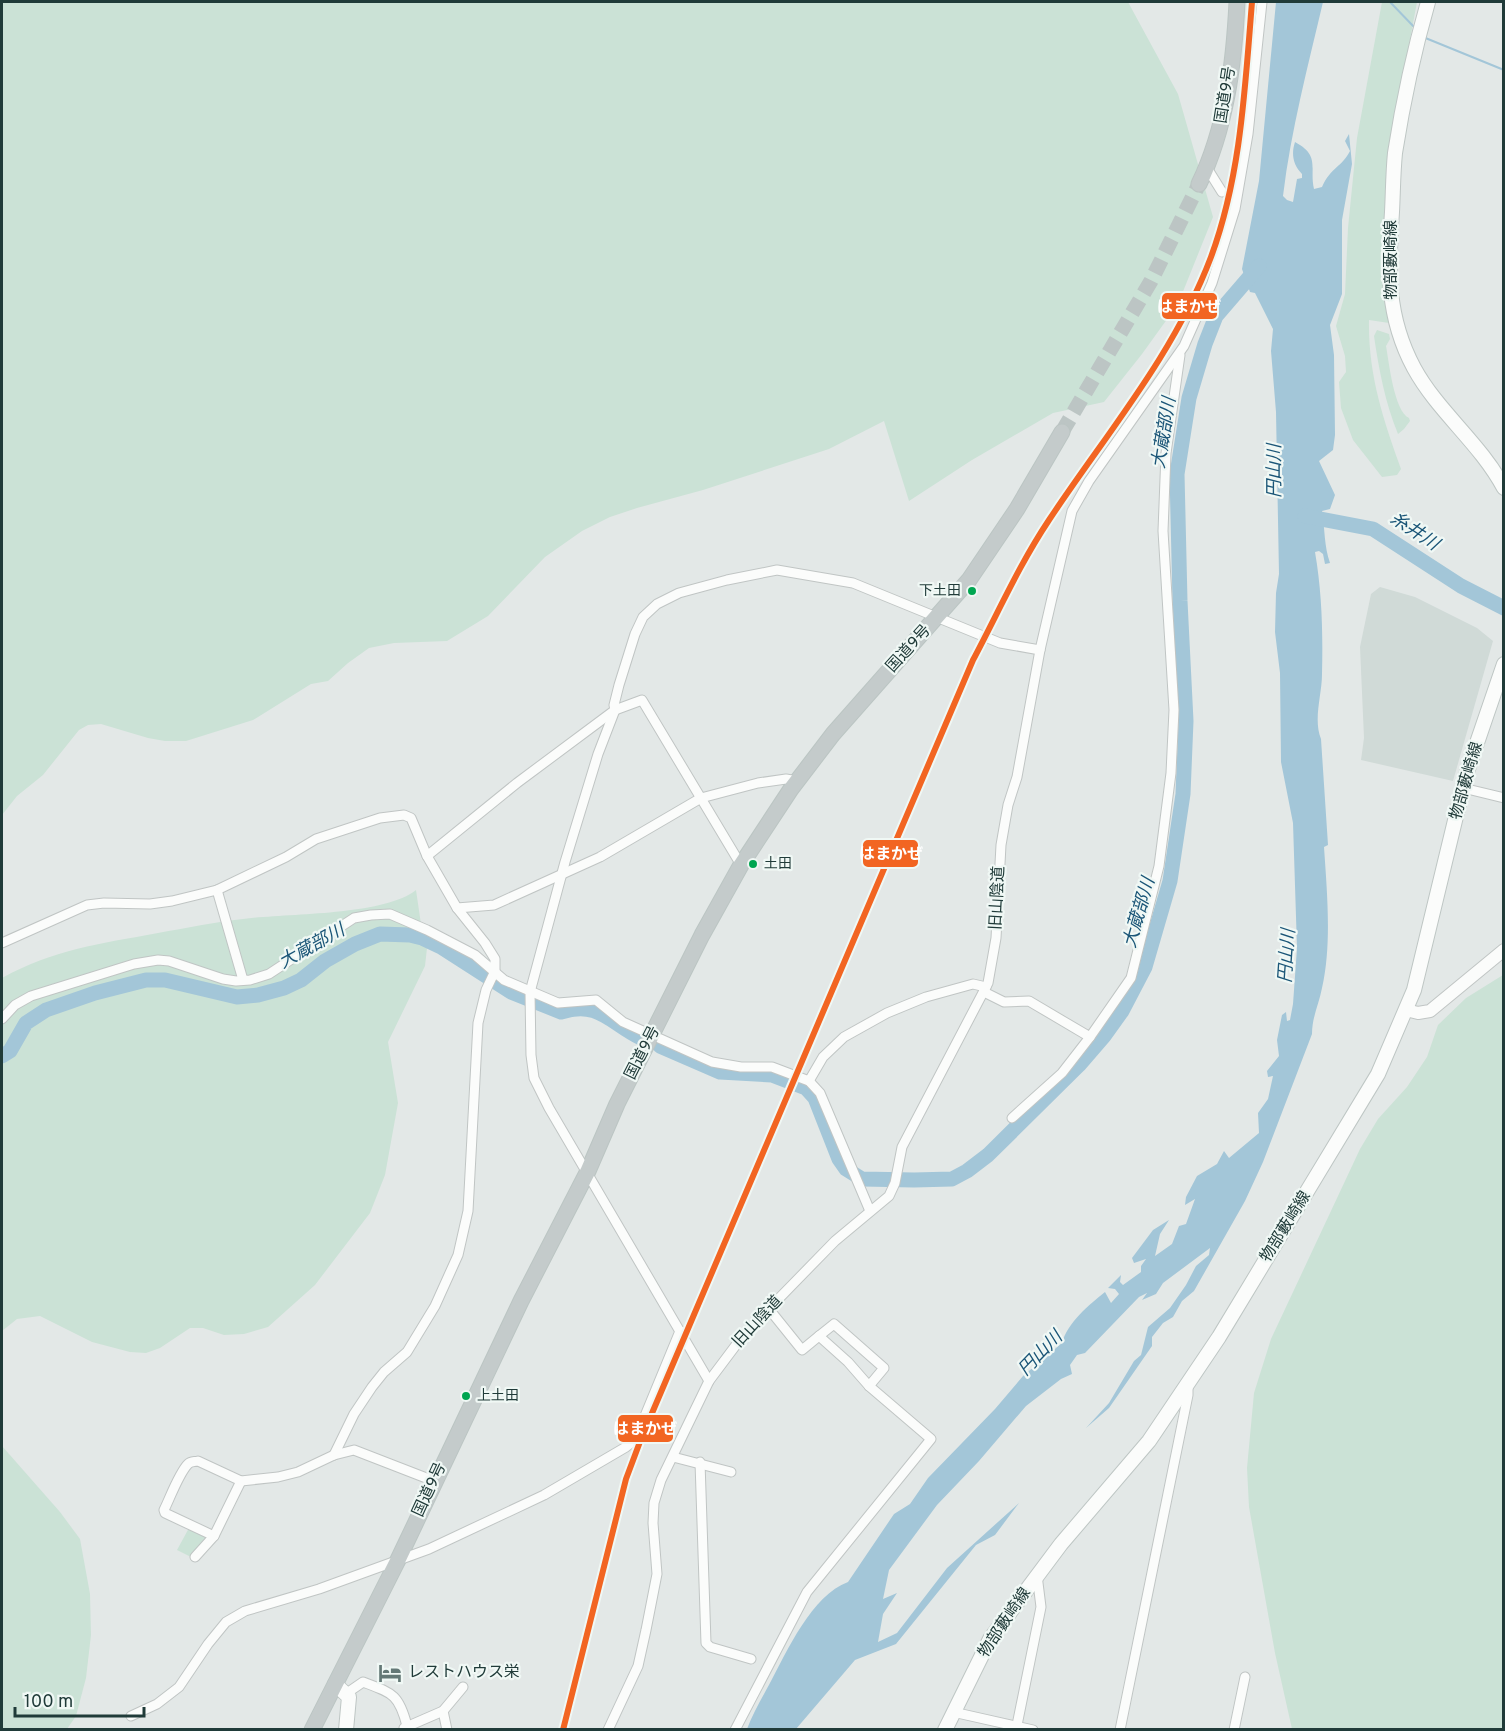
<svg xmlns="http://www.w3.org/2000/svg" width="1505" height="1731" font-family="Overpass,'Noto Sans JP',sans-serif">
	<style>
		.built { fill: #d0dad7 }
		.green { fill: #cbe2d6 }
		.water { fill: #a3c6d8 }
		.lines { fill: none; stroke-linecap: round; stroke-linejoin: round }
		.stream { stroke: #a3c6d8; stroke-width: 2 }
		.river { stroke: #a3c6d8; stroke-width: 15 }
		.trunk-tunnel { stroke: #bcc5c4; stroke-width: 15; stroke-dasharray: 15 8; stroke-linecap: butt }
		.minor-casing { stroke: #c0c5c4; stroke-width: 11 }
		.tertiary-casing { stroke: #c0c5c4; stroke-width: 14 }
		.secondary-casing { stroke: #bec6c4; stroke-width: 16 }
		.trunk-casing { stroke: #bbc5c3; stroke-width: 17 }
		.minor { stroke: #fbfcfb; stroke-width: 9 }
		.tertiary { stroke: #fbfcfb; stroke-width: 12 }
		.secondary { stroke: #fbfcfb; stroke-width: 14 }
		.trunk { stroke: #c4cbcb; stroke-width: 15 }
		.rail-1-casing { stroke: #f0f8f5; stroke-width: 10 }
		.rail-1 { stroke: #f26522; stroke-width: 6 }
		.bus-dot { fill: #00a651; stroke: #f0f8f5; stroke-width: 2 }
		.labels { text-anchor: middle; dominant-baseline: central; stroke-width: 4.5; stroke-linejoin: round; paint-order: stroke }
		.bus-label { font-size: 14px; fill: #203b39; stroke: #f0f8f5; text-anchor: start }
		.street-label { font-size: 16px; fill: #203b39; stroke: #f0f8f5 }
		.poi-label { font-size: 16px; fill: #203b39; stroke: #f0f8f5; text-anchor: start }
		.water-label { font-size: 18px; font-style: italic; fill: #1a5577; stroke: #f0f8f5 }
		.line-badge { stroke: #f0f8f5; stroke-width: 2 }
		.badge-label { font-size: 16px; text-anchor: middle; font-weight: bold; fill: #fff }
	</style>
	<rect width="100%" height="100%" fill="#e3e8e7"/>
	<path class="built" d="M1380,587L1415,597L1477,628L1493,641L1453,781L1361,760L1364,738L1360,647L1371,594Z"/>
	<g class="green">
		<path d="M2,2H1128L1178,94L1213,217L1178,304L1142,354L1104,402L1053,413L972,460L909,501L884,421L829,449L703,490L637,508L610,517L582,531L545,557L488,616L447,641L394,643L369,648L348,663L328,681L311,684L253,720L186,741H165L148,738L101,724L88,725L79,730L43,775L17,796L2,815Z"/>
		<path d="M1382,2H1417L1391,141L1383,277L1389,323L1369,320C1368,374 1383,419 1401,469L1397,475L1382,477L1353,440L1341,408L1339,382L1346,372L1345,356L1336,326L1345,294L1348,228L1357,138Z"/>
		<path d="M1377,330L1389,334L1390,339L1386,346C1389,362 1394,411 1409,418L1410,421L1404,429L1398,434C1385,402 1379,370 1374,336Z"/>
		<path d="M416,890L422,931L427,948L425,966L388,1042L398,1103L385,1175L370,1213L315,1285L268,1327L244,1334L224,1335L203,1328H190L160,1348L146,1353L130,1352L92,1342L40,1316L17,1319L2,1331V978C55,949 99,944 158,933C186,928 215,922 243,919C288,913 383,916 416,890Z"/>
		<path d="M1503,975V1729H1292L1275,1653L1249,1507L1247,1468L1254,1393L1271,1339L1360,1149L1378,1119L1407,1087L1427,1057L1438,1025L1466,998Z"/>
		<path d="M2,1446L60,1512L80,1539L90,1594L91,1635L86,1678L76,1716L67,1729H2Z"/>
		<path d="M189,1528L209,1536L191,1557L177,1550Z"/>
	</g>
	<path class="water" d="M1276,2H1323C1308,66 1291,130 1283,196L1287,200L1293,202L1297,179L1302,178V174C1293,165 1291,154 1295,142C1321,156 1309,168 1314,189L1322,187C1331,167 1342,167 1350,151L1345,141L1349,134L1352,164L1342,220V294L1330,325L1334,355L1335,435L1333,450L1319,461L1335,495L1330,509L1322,511C1325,529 1324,546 1330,563L1325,564L1323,554L1319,551L1315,552C1322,592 1323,633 1322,674C1322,695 1313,719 1321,739L1328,845L1324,847C1327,892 1332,944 1322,988C1319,1004 1312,1017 1312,1034L1263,1162L1245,1201L1194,1291L1182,1301L1173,1317L1163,1323L1152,1337V1346L1109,1408L1086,1428L1109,1403L1134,1361L1141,1355L1148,1327L1170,1308L1186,1285L1196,1266L1209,1255L1210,1248L1163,1283L1156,1294L1142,1300L1147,1293L1139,1297L1085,1353L1077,1355L1070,1365L1072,1374L1061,1379L1026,1406L979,1461L937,1505L889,1570L883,1599L897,1593L883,1614L878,1642L897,1633L947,1568L1019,1503L995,1535L976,1545L896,1644L855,1660L796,1729H747C753,1713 762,1698 770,1683C787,1651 812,1595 848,1582L894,1514L910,1504L928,1478L995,1409L1023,1376L1062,1343C1068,1322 1089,1305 1105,1292L1111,1303L1119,1294L1115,1289L1108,1288L1121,1275L1120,1282L1123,1285L1141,1272V1266L1146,1259L1134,1263L1132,1258L1153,1230L1169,1220L1160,1234L1155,1256L1172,1244L1179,1226L1186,1224L1195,1199L1185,1205L1186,1197L1197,1176L1217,1164L1224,1151L1229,1158L1259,1133L1258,1113L1268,1099L1273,1076L1268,1077L1267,1071L1279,1056L1277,1040L1282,1015L1286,1012L1287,1021L1290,1020L1293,1004L1297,948L1293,823L1281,762L1280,673L1275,632L1276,593L1279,574L1276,412L1271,351L1273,329L1255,293L1250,292L1242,269L1259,181Z"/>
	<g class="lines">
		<g class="stream">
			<path d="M1390,2L1416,29"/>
			<path d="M1423,37L1504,70"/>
		</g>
		<g class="river">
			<path d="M1305,516L1373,529L1461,586L1504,608"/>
			<path d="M660,1046L720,1072L772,1075L806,1088L815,1098L839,1159L846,1169L862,1179L914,1180L952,1179L967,1171L988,1155L1079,1065L1104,1036L1122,1011L1145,967L1170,881L1183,794L1186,721L1180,601L1177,474L1189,398L1205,344L1216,316L1259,266"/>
			<path d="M2,1056L10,1051L26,1023L46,1010L95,993L146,980H165L237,997L258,995L284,988L301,980L325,961L355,944L380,934L410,935L422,938L441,947L511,992L561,1012C599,1000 610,1023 641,1038"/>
		</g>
		<path class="trunk-tunnel" d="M1062,432L1151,281L1199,184"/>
		<g class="minor-casing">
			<g id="minor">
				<path d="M1207,168L1222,192"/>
				<path d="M1463,788L1504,798"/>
				<path d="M427,856L517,783L615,710L642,700L741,865"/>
				<path d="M217,890L243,980"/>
				<path d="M457,908L494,905L600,857L701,798L758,783L786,779L798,781"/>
				<path d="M2,943L87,905L104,903L150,904L172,901L217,890L286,857L316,839L380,818L404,815L411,818L427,856L457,908L485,943L495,959V971L486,990L478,1023L468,1211L458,1255L435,1306L407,1352L384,1372L372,1387L354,1414L334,1455"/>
				<path d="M984,992L1004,1002L1029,1001L1090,1037L1131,978L1159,866L1171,773L1174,710L1163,531L1166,453L1180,355"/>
				<path d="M2,1019L15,1005L31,996L134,964L158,960L169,961L223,979L236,981L250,980L269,974L354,918L371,915L390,914L427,930L475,955L504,980L558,1003L596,1000L623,1022L712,1062L741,1067H772L809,1081L820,1093L870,1211"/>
				<path d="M809,1081L823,1057L844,1037L887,1013L926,997L973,984L986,987"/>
				<path d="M1012,1118L1062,1073L1090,1037"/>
				<path d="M819,1336L834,1324L884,1368L869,1386"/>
				<path d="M709,1381L549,1108L534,1078L531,1055L530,992L565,862L598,754L615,710L614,705L619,685L635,634L643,617L657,604L679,593L727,580L777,570L853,583L1000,643L1040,650"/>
				<path d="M673,1457L731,1472"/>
				<path d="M700,1462L706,1643L710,1647L751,1659"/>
				<path d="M214,1536L165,1513L164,1510C170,1498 179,1473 188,1464C191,1461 194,1462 198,1461L241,1481L278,1477L298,1472L334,1455L354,1450L434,1481"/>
				<path d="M195,1557L214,1536L241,1481"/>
				<path d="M347,1693L363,1682C392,1693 399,1694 407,1726"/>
				<path d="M443,1711L447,1730"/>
				<path d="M953,1712L1033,1730"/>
				<path d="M131,1716L157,1704L179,1687L208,1644L226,1622L245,1611L319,1589L429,1549L544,1495L626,1447L635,1440L680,1331"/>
				<path d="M404,1728L443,1711L463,1687"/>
				<path d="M608,1730L638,1666L646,1630L657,1574L653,1523L654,1503L661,1480L709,1381L742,1337L753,1325L835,1241L889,1196L895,1183L902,1147L988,983L996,938L1001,845L1008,805L1017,777L1040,650L1072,511L1089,481L1184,346L1212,283L1235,209L1248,134L1262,2"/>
				<path d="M735,1730L807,1592L931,1439L869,1386L848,1362L819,1336L802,1350L769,1309"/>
				<path d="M1016,1730L1041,1607L1037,1575"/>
				<path d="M1120,1730L1188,1395V1385"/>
				<path d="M1234,1730L1245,1677"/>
			</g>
		</g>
		<g class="tertiary-casing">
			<path id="tertiary" d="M1406,1010L1418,1013L1430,1011L1504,950"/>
		</g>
		<g class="secondary-casing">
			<g id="secondary">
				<path d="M1428,2C1414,51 1403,102 1395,153C1393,173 1393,193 1392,212C1388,269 1386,316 1414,368C1438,412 1480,443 1504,488"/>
				<path d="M335,1684L349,1697L346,1730"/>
				<path d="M945,1730L990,1639L1061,1544L1149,1441L1219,1337L1378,1074L1414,990L1466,775L1504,664"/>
			</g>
		</g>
		<g class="trunk-casing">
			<g id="trunk">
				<path d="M1199,184C1226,128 1234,64 1237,2"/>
				<path d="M312,1730L397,1562L521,1301L588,1171L617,1104L702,935L741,865L791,789L833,734L969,580L1017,509L1062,432"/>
			</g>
		</g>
		<use href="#minor" class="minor"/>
		<use href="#tertiary" class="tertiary"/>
		<use href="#secondary" class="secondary"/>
		<use href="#trunk" class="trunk"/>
		<g class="rail-1-casing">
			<path id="rail-1" d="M563,1730L626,1479L641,1439L973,660C998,613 1019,565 1049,520C1106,434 1174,355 1211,257C1241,176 1245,87 1252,2"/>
		</g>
		<use href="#rail-1" class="rail-1"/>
	</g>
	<defs>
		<g id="hotel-bare" transform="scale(1.8)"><path d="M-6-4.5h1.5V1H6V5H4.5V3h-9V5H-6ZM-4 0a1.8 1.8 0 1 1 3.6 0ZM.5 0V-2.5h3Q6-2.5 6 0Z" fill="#647876" stroke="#f0f8f5" stroke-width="2.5" paint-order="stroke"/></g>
	</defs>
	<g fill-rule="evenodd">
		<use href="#hotel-bare" x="390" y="1673"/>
	</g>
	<g class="bus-dot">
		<circle cx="972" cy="591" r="5"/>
		<circle cx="753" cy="864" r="5"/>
		<circle cx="466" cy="1396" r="5"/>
	</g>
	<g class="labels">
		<g class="bus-label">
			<text x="961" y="591" text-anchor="end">下土田</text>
			<text x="764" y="864">土田</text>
			<text x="477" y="1396">上土田</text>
		</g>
		<g class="street-label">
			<text transform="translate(1226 95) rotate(-81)">国道9号</text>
			<text transform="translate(1392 260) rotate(-90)">物部藪崎線</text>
			<text transform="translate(909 649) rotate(-48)">国道9号</text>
			<text transform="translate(1467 781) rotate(-74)">物部藪崎線</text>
			<text transform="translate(998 898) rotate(-87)">旧山陰道</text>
			<text transform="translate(643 1053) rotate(-63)">国道9号</text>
			<text transform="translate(1286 1227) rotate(-58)">物部藪崎線</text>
			<text transform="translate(758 1322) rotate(-47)">旧山陰道</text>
			<text transform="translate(430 1490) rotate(-65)">国道9号</text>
			<text transform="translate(1005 1623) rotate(-56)">物部藪崎線</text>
		</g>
		<g class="poi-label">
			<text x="408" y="1673">レストハウス栄</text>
		</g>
		<g class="water-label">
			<text transform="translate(1165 433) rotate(-81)">大蔵部川</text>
			<text transform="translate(1275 471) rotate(-90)">円山川</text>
			<text transform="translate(1414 532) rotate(33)">糸井川</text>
			<text transform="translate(1140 913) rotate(-74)">大蔵部川</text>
			<text transform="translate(312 947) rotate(-29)">大蔵部川</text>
			<text transform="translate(1288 956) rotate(-86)">円山川</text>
			<text transform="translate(1041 1354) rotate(-46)">円山川</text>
		</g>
	</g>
	<g class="line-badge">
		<rect x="1161" y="292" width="57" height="28" rx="6" fill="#f26522"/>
		<rect x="862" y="839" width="57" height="29" rx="6" fill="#f26522"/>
		<rect x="617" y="1414" width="57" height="29" rx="6" fill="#f26522"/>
	</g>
	<g class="badge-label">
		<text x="1189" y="312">はまかぜ</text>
		<text x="891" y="859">はまかぜ</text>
		<text x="645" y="1434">はまかぜ</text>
	</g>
	<rect width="1505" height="1731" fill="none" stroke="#203b39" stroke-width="6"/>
	<path d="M15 1707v9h129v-9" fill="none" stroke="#203b39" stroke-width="3"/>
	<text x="24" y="1707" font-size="18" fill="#203b39" stroke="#f0f8f5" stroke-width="4.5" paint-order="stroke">100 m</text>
</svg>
